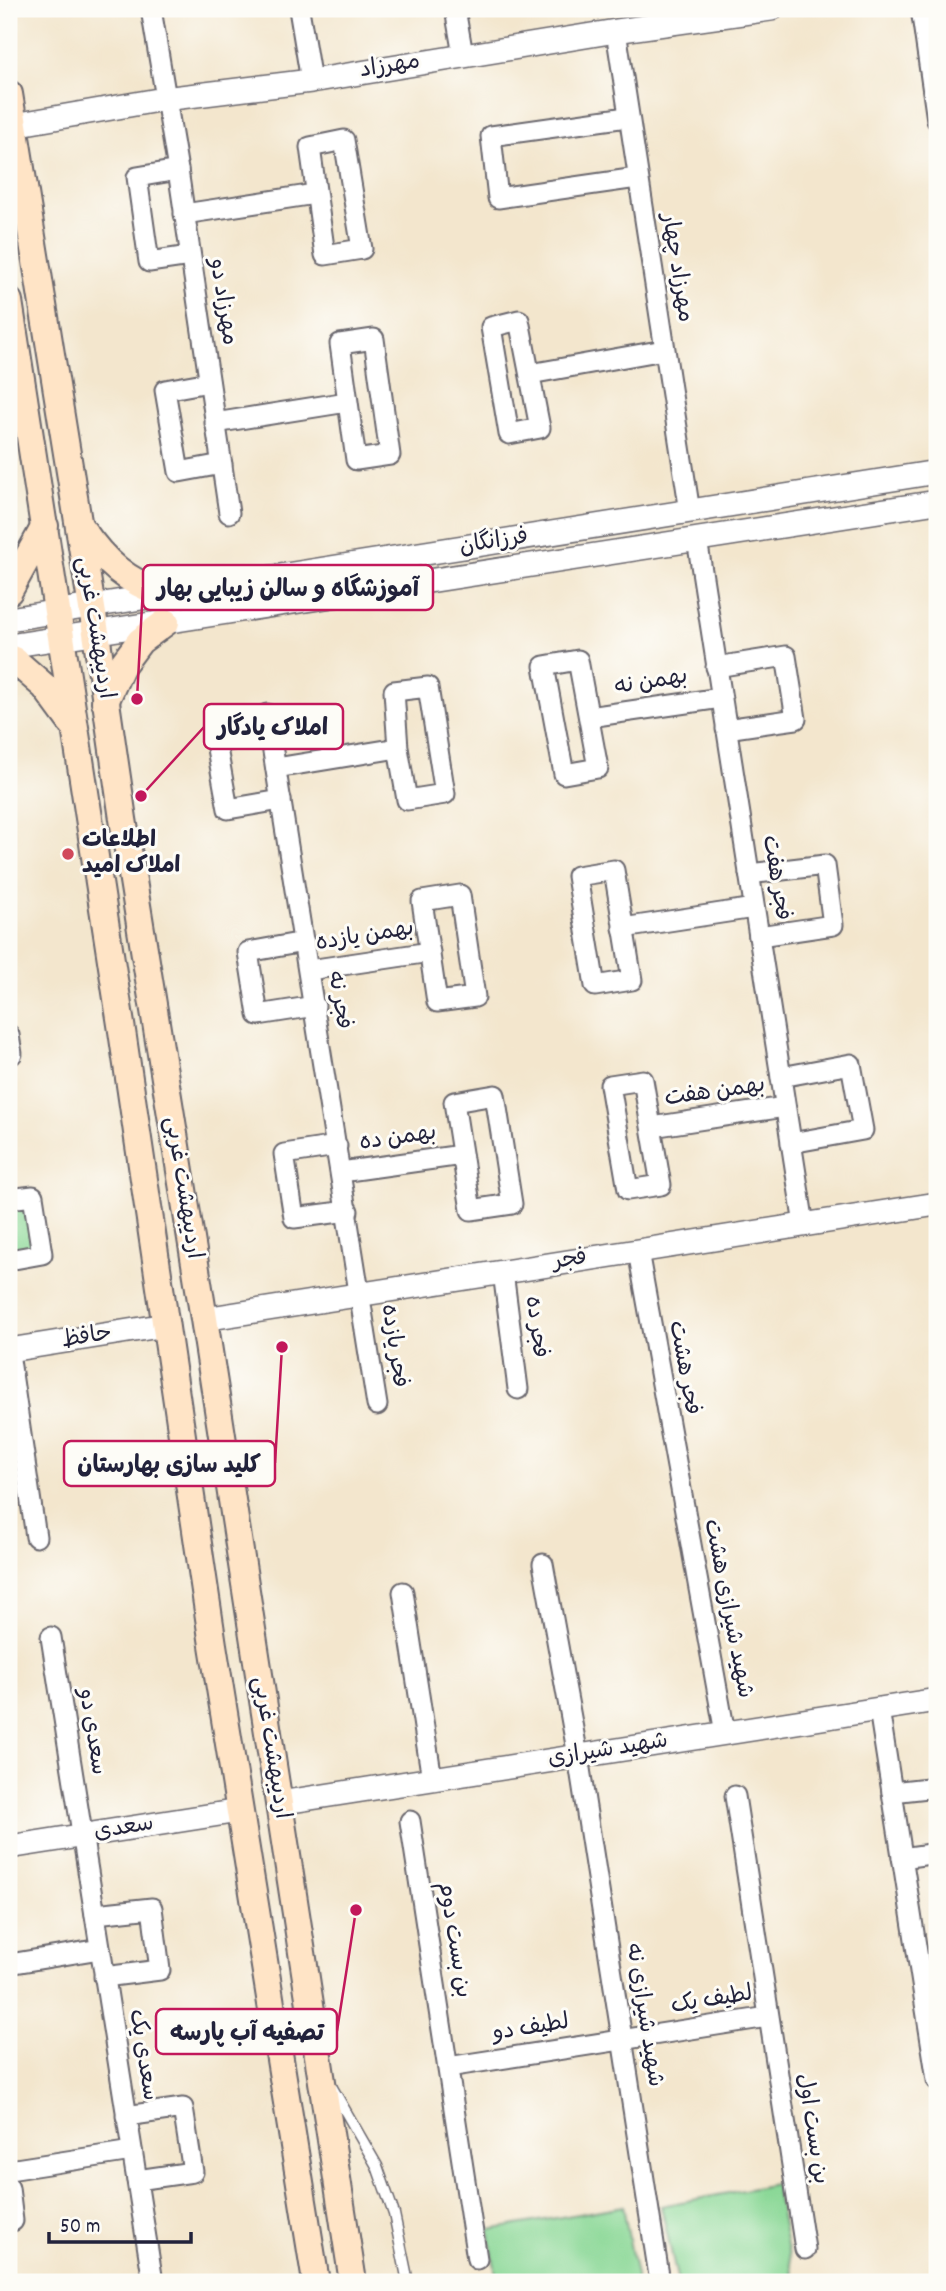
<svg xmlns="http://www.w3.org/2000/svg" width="946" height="2291" font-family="Dekko,'Playpen Sans Arabic',sans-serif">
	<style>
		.green { fill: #8bd897; stroke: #567d69; stroke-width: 2 }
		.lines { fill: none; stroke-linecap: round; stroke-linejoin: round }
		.service-casing { stroke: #6b676e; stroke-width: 13 }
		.minor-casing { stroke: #6b676e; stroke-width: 23 }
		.tertiary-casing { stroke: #6b676e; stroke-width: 26 }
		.secondary-casing { stroke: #6b676e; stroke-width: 30 }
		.service { stroke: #fff; stroke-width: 10 }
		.minor { stroke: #fff; stroke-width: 19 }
		.tertiary { stroke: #fff; stroke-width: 23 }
		.secondary { stroke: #ffe4c6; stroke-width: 26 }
		.poi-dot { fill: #d1495b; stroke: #fdfcf7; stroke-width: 2.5 }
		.labels { text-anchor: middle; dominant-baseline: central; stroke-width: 6; stroke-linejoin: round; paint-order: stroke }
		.street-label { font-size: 23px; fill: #22223b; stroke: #fdfcf7 }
		.poi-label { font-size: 23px; font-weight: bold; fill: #22223b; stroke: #fdfcf7; text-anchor: start }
		.leader { fill: none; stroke: #c2185b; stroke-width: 2.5 }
		.callout-dot { fill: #c2185b; stroke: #fdfcf7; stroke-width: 2.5 }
		.callout { fill: #fdfcf7; stroke: #c2185b; stroke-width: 2.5 }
		.callout-label { font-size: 24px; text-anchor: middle; font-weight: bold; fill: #22223b }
	</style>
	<rect width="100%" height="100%" fill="#fdfcf7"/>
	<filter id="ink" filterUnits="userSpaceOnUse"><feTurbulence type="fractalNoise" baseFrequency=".0143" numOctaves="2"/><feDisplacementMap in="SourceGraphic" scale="14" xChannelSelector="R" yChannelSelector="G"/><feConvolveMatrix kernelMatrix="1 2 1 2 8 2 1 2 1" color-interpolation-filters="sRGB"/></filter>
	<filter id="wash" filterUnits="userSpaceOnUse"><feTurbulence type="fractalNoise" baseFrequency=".00686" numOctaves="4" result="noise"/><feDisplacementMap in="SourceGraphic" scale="28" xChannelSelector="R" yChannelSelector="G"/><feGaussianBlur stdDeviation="1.57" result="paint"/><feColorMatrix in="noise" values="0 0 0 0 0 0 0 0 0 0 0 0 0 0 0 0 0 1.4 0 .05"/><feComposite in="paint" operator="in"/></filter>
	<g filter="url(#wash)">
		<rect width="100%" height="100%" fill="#f3e6cd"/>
		<g class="green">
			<path d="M29,1202L36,1249L9,1253V1205Z"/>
			<path d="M775,2184L794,2282H678L661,2206Z"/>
			<path d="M623,2206L637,2282H497L489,2230Z"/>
		</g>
	</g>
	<g filter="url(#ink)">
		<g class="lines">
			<g class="service-casing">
				<path id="service" d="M331,2086L377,2166L394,2214L408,2282"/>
			</g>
			<g class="minor-casing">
				<g id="minor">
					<path d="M151,9L178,170L229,513"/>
					<path d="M299,9L311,81"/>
					<path d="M455,9L463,55"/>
					<path d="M921,9L937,120"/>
					<path d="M616,31L690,512"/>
					<path d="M627,117L491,136L498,198L637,178"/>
					<path d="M344,140L362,249L325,255L310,147Z"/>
					<path d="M178,170L137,177L149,262L190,256"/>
					<path d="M184,214L315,194"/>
					<path d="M519,320L540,428L509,434L491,327Z"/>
					<path d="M374,339L390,455L356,460L340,344Z"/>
					<path d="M530,374L664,350"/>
					<path d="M209,382L165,390L179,472L222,464"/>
					<path d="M215,423L347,402"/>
					<path d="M697,539L804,1225"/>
					<path d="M578,660L598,768L564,774L544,666Z"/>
					<path d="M716,667L786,656L796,719L726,729"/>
					<path d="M428,687L445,794L407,800L398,748L394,691Z"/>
					<path d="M267,714L377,1405"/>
					<path d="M589,717L721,698"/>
					<path d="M270,733L216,743L228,809L281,800"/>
					<path d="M276,768L398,748"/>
					<path d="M614,870L632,980L595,986L577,876Z"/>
					<path d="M749,874L825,865L833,925L759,936"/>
					<path d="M460,895L475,997L437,1002L422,901Z"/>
					<path d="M623,928L754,908"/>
					<path d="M304,942L248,952L258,1015L315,1006"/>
					<path d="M309,970L430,952"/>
					<path d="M9,1035L12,1054L9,1055"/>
					<path d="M781,1077L851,1064L863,1130L791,1143"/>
					<path d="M643,1080L661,1185L628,1190L610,1085Z"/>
					<path d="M495,1095L512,1204L471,1210L454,1102Z"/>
					<path d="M652,1127L785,1107"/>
					<path d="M337,1146L284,1154L294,1218L348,1211"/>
					<path d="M341,1172L462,1155"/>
					<path d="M9,1199L33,1196L42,1254L9,1260"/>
					<path d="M638,1251L725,1733"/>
					<path d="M503,1272L518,1389"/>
					<path d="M9,1353L36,1537"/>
					<path d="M543,1564L578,1756L660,2282"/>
					<path d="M403,1592L432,1779"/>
					<path d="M51,1637L153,2282"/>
					<path d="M879,1709L937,2080"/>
					<path d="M892,1792L937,1787"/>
					<path d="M735,1796L805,2249"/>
					<path d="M410,1821L477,2259"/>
					<path d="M902,1858L937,1853"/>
					<path d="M95,1914L152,1908L160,1970L104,1977"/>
					<path d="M9,1964L100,1949"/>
					<path d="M448,2067L768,2017"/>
					<path d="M126,2116L183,2108L193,2172L137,2180"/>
					<path d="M9,2170L132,2151"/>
					<path d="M9,2188L13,2221H9"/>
				</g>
			</g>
			<g class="tertiary-casing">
				<g id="tertiary">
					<path d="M14,125L164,99L311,81L616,31L771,9"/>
					<path d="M9,619L937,472"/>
					<path d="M9,646L937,502"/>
					<path d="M204,1319L937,1204"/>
					<path d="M9,1350L166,1325"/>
					<path d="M279,1803L937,1700"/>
					<path d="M9,1847L239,1811"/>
				</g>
			</g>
			<g class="secondary-casing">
				<g id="secondary">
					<path d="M9,94L96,633L123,819L204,1319L353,2282"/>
					<path d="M9,301L122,1031L213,1645L316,2282"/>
					<path d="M81,528C105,563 126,581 165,595"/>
					<path d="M9,591L45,526"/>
					<path d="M9,658L14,660L45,687L70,721"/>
					<path d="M105,702L122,665L140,641L166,622"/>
				</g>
			</g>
			<use href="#service" class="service"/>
			<use href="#minor" class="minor"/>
			<use href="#tertiary" class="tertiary"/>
			<use href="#secondary" class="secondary"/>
		</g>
	</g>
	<circle class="poi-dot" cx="68" cy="854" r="7"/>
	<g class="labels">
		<g class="street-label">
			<text transform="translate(390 67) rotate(-9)">مهرزاد</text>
			<text transform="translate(676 268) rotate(81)">مهرزاد چهار</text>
			<text transform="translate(222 302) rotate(81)">مهرزاد دو</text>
			<text transform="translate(494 543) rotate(-9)">فرزانگان</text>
			<text transform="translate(94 628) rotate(81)">اردیبهشت غربی</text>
			<text transform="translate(651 683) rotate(-9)">بهمن نه</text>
			<text transform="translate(775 878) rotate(81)">فجر هفت</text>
			<text transform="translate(365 937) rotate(-9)">بهمن یازده</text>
			<text transform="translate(338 1000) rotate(81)">فجر نه</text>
			<text transform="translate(715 1093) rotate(-8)">بهمن هفت</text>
			<text transform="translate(398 1139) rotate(-8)">بهمن ده</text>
			<text transform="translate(182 1188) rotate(81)">اردیبهشت غربی</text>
			<text transform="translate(570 1261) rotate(-9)">فجر</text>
			<text transform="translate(535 1327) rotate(83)">فجر ده</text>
			<text transform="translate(87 1338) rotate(-9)">حافظ</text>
			<text transform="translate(393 1346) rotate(82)">فجر یازده</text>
			<text transform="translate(683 1368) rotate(80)">فجر هشت</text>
			<text transform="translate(727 1609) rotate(79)">شهید شیرازی هشت</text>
			<text transform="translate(91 1732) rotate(81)">سعدی دو</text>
			<text transform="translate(270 1748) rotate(81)">اردیبهشت غربی</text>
			<text transform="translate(608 1751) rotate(-9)">شهید شیرازی</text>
			<text transform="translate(124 1829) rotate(-9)">سعدی</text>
			<text transform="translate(453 1940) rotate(81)">بن بست دوم</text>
			<text transform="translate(712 2001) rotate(-9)">لطیف یک</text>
			<text transform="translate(643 2015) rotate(81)">شهید شیرازی نه</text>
			<text transform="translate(531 2029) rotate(-9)">لطیف دو</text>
			<text transform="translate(142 2055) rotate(81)">سعدی یک</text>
			<text transform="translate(811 2129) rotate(81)">بن بست اول</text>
		</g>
		<g class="poi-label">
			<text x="82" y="841">اطلاعات<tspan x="82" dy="26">املاک امید</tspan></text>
		</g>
	</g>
	<path class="leader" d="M137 699L143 587M141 796L204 727M282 1347L275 1463M356 1910L337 2031"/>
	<g class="callout-dot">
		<circle cx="137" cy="699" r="7"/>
		<circle cx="141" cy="796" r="7"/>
		<circle cx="282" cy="1347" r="7"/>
		<circle cx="356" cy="1910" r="7"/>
	</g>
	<g class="callout">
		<rect x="143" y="565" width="290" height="45" rx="7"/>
		<rect x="204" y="704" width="139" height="45" rx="7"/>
		<rect x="64" y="1441" width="211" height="45" rx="7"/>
		<rect x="156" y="2009" width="181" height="45" rx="7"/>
	</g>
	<g class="callout-label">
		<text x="288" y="596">آموزشگاه و سالن زیبایی بهار</text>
		<text x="273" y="735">املاک یادگار</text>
		<text x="169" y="1472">کلید سازی بهارستان</text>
		<text x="247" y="2040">تصفیه آب پارسه</text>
	</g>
	<rect width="946" height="2291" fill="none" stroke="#fdfcf7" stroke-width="35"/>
	<path d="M49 2232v10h142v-10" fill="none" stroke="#22223b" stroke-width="3.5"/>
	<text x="60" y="2232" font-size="21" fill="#22223b" stroke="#fdfcf7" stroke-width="5" paint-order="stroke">50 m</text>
</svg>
